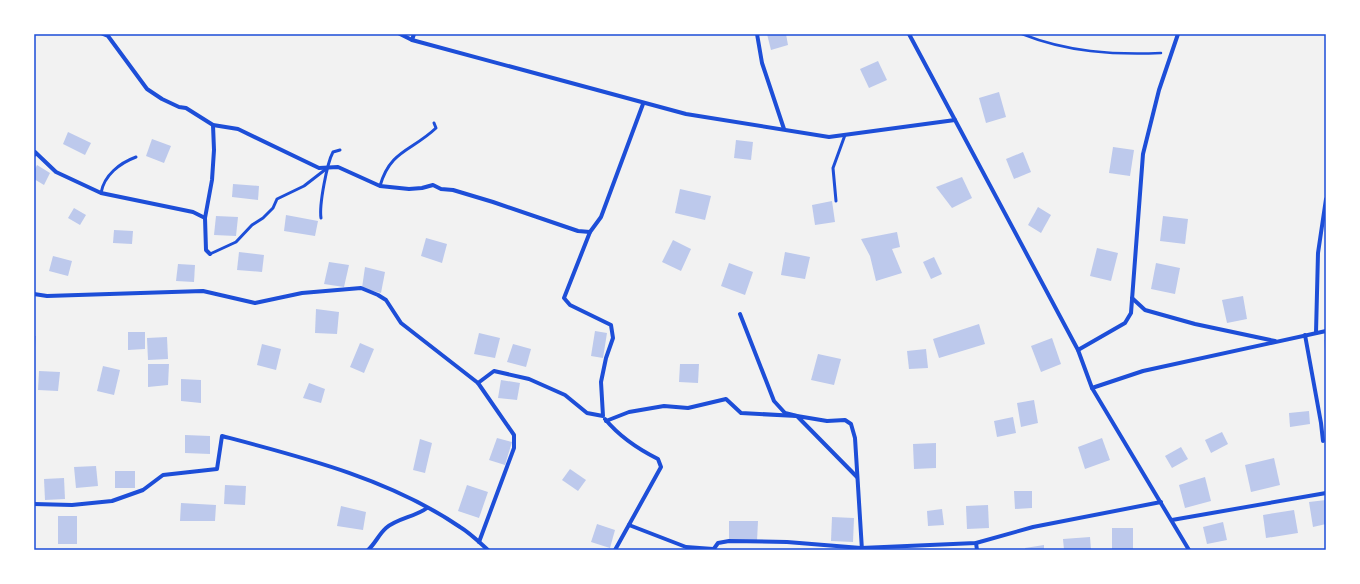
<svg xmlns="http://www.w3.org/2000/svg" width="1360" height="584" font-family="'Alegreya Sans',sans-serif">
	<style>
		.building { fill: #bdc9ec }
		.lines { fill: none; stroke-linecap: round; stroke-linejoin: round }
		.path { stroke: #1d4ed8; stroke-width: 2.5 }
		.service { stroke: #1d4ed8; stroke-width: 3 }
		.minor { stroke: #1d4ed8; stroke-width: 4 }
		.neatline { fill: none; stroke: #1d4ed8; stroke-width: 1.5 }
	</style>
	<rect width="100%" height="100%" fill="#f2f2f2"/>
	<g class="building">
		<path d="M767,34H786L788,45L771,50Z"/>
		<path d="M878,61L887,80L869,88L860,69Z"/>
		<path d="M999,92L1006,117L986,123L979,98Z"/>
		<path d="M68,132L91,143L85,155L63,144Z"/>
		<path d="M152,139L171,146L164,163L146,156Z"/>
		<path d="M736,140L753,142L751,160L734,158Z"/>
		<path d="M1113,147L1134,150L1130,176L1109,173Z"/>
		<path d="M1023,152L1031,172L1014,179L1006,159Z"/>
		<path d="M37,165L50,173L44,185L34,179V171Z"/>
		<path d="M962,177L972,198L952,208L936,187Z"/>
		<path d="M233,184L259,186L258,200L232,197Z"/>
		<path d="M680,189L711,196L705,220L675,213Z"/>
		<path d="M832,201L835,222L815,225L812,205Z"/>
		<path d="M1038,207L1051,215L1041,233L1028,225Z"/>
		<path d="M74,208L86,215L80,225L68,218Z"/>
		<path d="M286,215L318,221L315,236L284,231Z"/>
		<path d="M216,216L238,217L236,236L214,235Z"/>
		<path d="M1163,216L1188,219L1185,244L1160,241Z"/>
		<path d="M114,230L133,231L132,244L113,243Z"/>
		<path d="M897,232L900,247L892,249L902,273L876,281L870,256L861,239Z"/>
		<path d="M426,238L447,244L442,263L421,256Z"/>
		<path d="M673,240L691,249L681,271L662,262Z"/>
		<path d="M1097,248L1118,253L1111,281L1090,276Z"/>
		<path d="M239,252L264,255L262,272L237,270Z"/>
		<path d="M785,252L810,257L805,279L781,275Z"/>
		<path d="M53,256L72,261L68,276L49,271Z"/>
		<path d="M934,257L942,274L931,279L923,262Z"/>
		<path d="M329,262L349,265L344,287L324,284Z"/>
		<path d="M729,263L753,272L745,295L721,286Z"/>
		<path d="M1156,263L1180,268L1175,294L1151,289Z"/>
		<path d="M178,264L195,265L194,282L176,281Z"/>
		<path d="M365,267L385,272L381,293L362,288Z"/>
		<path d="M1243,296L1247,319L1227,323L1222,300Z"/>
		<path d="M316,309L339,312L337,334L315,333Z"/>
		<path d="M979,324L985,344L939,358L933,339Z"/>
		<path d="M595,331L607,333L603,358L591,356Z"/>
		<path d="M128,332H145V349L128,350Z"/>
		<path d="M479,333L500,338L495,358L474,354Z"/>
		<path d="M34,336H36L35,348L34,347Z"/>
		<path d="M167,337L168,359L148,360L147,338Z"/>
		<path d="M1052,338L1061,364L1041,372L1031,346Z"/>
		<path d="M1324,340H1326V350H1325Z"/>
		<path d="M360,343L374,349L364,373L350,367Z"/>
		<path d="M262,344L281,349L276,370L257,365Z"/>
		<path d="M513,344L531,349L526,367L507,362Z"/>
		<path d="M926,349L928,368L909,369L907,351Z"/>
		<path d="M818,354L841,359L834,385L811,380Z"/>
		<path d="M148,364H169L168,385L148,387Z"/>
		<path d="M680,364H699L698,383L679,382Z"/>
		<path d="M103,366L120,370L114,395L97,391Z"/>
		<path d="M39,371L60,372L58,391L38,390Z"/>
		<path d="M181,379L201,380V403L181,401Z"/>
		<path d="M501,380L520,383L517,400L498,398Z"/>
		<path d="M309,383L325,389L321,403L303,398Z"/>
		<path d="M1034,400L1038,423L1021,427L1017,403Z"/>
		<path d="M1309,411L1310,424L1290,427L1289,413Z"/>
		<path d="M1013,417L1016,433L997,437L994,421Z"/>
		<path d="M1222,432L1228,444L1211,453L1205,440Z"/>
		<path d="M185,435L210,436V454L185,453Z"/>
		<path d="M497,438L512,442L505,465L489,460Z"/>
		<path d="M1102,438L1110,460L1085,469L1078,447Z"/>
		<path d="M420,439L432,443L425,473L413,470Z"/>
		<path d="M936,443V468L914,469L913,444Z"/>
		<path d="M1181,447L1188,459L1172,468L1165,456Z"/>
		<path d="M1274,458L1280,485L1251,492L1245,465Z"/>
		<path d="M96,466L98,486L76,488L74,467Z"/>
		<path d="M570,469L586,480L578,491L562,480Z"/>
		<rect x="115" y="471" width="20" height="17"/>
		<path d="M1205,477L1211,501L1185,508L1179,485Z"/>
		<path d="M64,478L65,499L45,500L44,479Z"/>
		<path d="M225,485L246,486L245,505L224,504Z"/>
		<path d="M467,485L488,492L479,518L458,511Z"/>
		<path d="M1014,491H1032V508L1015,509Z"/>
		<path d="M1326,500V524L1313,527L1309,502Z"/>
		<path d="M181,503L216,505L215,521H180Z"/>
		<path d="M988,505L989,528L967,529L966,506Z"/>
		<path d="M341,506L366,512L363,530L337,526Z"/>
		<path d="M942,509L944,525L928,526L927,511Z"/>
		<path d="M1294,510L1298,533L1266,538L1263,515Z"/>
		<rect x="58" y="516" width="19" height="28"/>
		<path d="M832,517L854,518L853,542L831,541Z"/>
		<path d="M729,521H758L757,541H729Z"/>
		<path d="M1223,522L1227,540L1207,544L1203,527Z"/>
		<path d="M597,524L615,530L610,548L591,542Z"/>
		<rect x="1112" y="528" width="21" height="22"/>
		<path d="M1090,537L1091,550H1064L1063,539Z"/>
		<path d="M1044,545V550H1025V548Z"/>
	</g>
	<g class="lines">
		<path class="path" d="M1022,34C1067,52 1113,55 1161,53"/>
		<g class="service">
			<path d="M380,186C390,150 412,151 436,128L434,123"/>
			<path d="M101,193C104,175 120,163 136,157"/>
			<path d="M836,201L833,168L845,135"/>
			<path d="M321,218C319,205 327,163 333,152L340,150"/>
			<path d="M210,254L236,242L252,225L263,218L273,208L277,199L304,186L326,169"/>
		</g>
		<g class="minor">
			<path d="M103,34L108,36L147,89L162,99L179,107L186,108L213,125L238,129L319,168L338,167L380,186L409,189L422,188L433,185L441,189L453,190L493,202L578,231L590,232L601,217L643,104"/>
			<path d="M400,34L412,40L686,114L829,137L955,120"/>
			<path d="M757,34L762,63L784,129"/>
			<path d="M909,34L1078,350L1092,388L1189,550"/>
			<path d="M412,40L414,34"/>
			<path d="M34,155L35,152L56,172L101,193L193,212L205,218"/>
			<path d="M210,254L206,250L205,218L212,180L214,150L213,125"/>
			<path d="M34,294L47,296L203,291L255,303L302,293L361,288L378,295L386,300L401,323L478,383L514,435V448L479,542"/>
			<path d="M1132,298L1145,310L1195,324L1275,341"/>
			<path d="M740,314L774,401L785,413L797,416L827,421L845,420L851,424L855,438L862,550"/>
			<path d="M1316,333L1318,253L1326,199"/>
			<path d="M1305,335L1321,423L1323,441"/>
			<path d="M1078,350L1125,323L1131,313L1143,154L1159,90L1178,34"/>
			<path d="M478,383L494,371L529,379L565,395L587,413L603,416L601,382L606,358L613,338L611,325L570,305L564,298L590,232"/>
			<path d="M1092,388L1143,371L1326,331"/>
			<path d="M605,419C619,436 638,449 658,459L661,467L615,550"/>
			<path d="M606,421L629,412L664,406L688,408L726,399L741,413L797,416L857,477"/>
			<path d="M34,504L72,505L112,501L143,490L163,475L217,469L222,436C302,457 390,479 460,527C470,533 479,542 488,550"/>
			<path d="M1172,520L1326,493"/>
			<path d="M629,525L686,547L713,549"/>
			<path d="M976,543L977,550"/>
			<path d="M368,550C375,544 379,534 386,528C398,518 415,517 427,508"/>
			<path d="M713,550L718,543L729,541L787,542L861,548L976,543L1033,527L1161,502"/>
		</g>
	</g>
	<rect width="1360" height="584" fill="none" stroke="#ffffff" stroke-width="70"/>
	<rect x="35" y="35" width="1290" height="514" class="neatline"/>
</svg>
